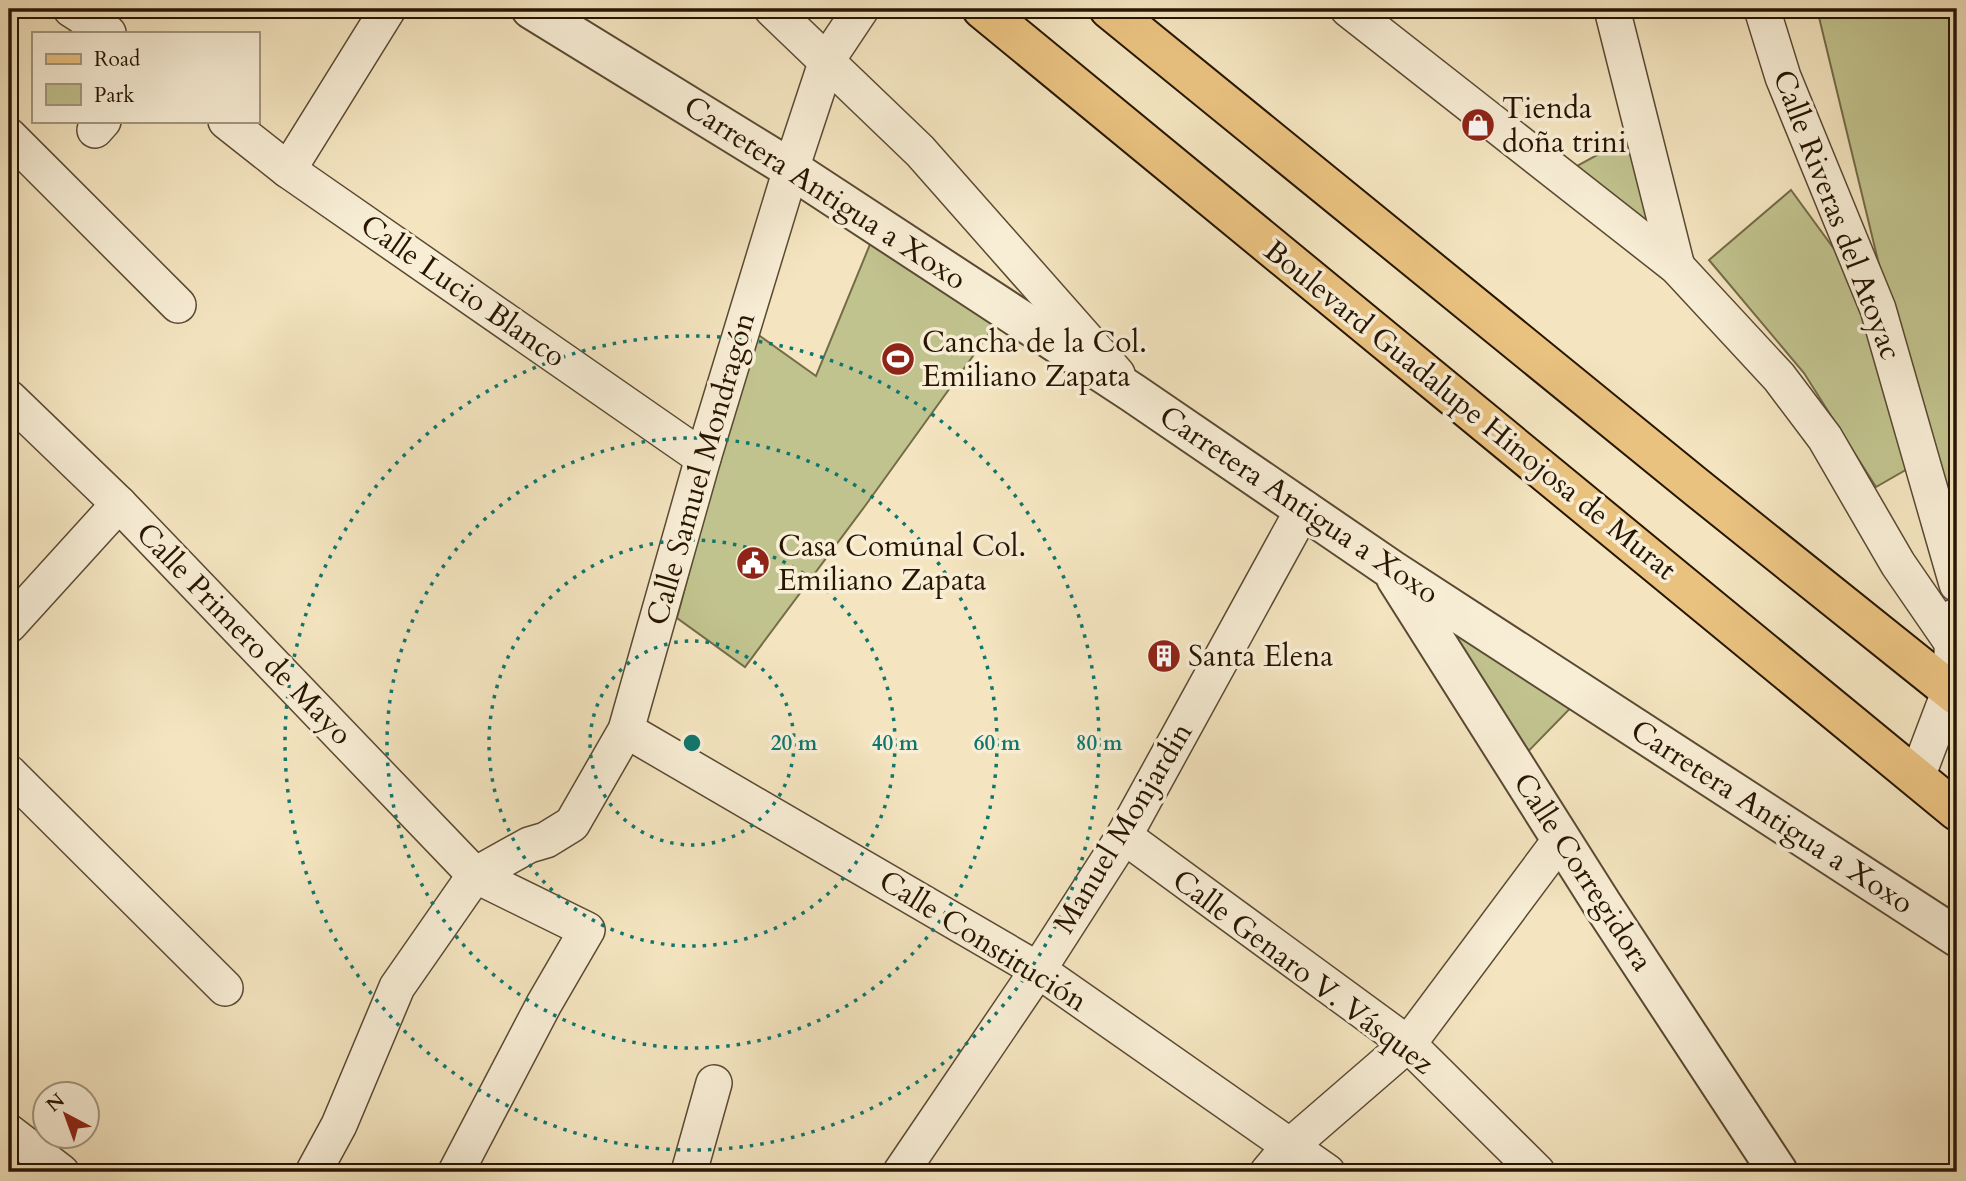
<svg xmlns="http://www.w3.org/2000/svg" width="1966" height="1181" font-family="Cardo,serif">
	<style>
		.green { fill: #c1c38e; stroke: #746c48; stroke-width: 2 }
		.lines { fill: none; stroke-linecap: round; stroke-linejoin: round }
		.minor-casing { stroke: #5a4932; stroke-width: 38 }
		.tertiary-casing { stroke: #5a4932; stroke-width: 42 }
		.primary-casing { stroke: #271502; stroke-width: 42 }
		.minor { stroke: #f8eed6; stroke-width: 35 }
		.tertiary { stroke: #f8eed6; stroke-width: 38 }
		.primary { stroke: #eac280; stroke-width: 38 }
		.ring { fill: none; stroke: #0f766e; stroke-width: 3.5; stroke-dasharray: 3.5 7 }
		.labels { text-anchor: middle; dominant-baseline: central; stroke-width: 7; stroke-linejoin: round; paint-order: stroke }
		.poi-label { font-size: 30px; fill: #271502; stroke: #f8eed6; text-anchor: start }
		.street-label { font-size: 30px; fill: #271502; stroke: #f8eed6 }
		.centre { fill: #0f766e; stroke: #f8eed6; stroke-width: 3.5 }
		.ring-label { font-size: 21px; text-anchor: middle; font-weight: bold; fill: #0f766e; stroke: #f8eed6; stroke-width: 7; stroke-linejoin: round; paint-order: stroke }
	</style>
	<rect width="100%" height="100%" fill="#f4e5c0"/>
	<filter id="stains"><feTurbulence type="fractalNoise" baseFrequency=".00286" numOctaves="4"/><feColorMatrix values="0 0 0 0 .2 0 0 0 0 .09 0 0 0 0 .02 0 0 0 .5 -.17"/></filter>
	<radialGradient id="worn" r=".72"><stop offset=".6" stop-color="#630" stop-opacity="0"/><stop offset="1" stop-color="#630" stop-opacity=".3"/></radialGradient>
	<g class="green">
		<path d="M1817,9H1957V579L1955,578Z"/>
		<path d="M1654,124L1677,267L1551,180Z"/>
		<path d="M1791,190L1878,309L1916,464L1876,487L1804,373L1709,260Z"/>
		<path d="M873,237L1001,317L865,506L745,667L677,618L753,331L816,376Z"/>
		<path d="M1371,547L1592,686L1507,773Z"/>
	</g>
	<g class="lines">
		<g class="minor-casing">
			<g id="minor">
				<path d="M71,9L108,33"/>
				<path d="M772,9L920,151L1117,374"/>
				<path d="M1348,9L1677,267L1779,377L1825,438L1898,564L1951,641"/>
				<path d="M1612,9L1677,267"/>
				<path d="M1762,9L1783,77L1878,309L1957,584"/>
				<path d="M226,121L288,170L703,458"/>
				<path d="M95,130L103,121"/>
				<path d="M9,136L178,305"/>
				<path d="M288,170L388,9"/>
				<path d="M9,398L119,504L475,875L587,930L544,1004L456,1172"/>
				<path d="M9,625L119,504"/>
				<path d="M626,730L1038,970L1327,1172"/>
				<path d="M9,773L225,988"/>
				<path d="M1917,777L1950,690L1954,617"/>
				<path d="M1124,836L1408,1044L1537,1172"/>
				<path d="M9,1132L61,1172"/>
				<path d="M314,1171L339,1125L397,987L475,875L529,845L546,840L572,824L626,730L703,458L791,169L827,60L861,9"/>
				<path d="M689,1172L714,1083"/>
				<path d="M901,1172L1038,970L1124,836L1304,508"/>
				<path d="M1268,1172L1289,1147L1408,1044L1561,839"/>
			</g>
		</g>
		<g class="tertiary-casing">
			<g id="tertiary">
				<path d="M531,9L791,169L1133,393L1392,570L1957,937"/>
				<path d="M1396,578L1602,904L1778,1172"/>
			</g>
		</g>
		<g class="primary-casing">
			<g id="primary">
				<path d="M982,9L1957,811"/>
				<path d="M1109,9L1695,486L1957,696"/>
			</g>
		</g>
		<use href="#minor" class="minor"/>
		<use href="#tertiary" class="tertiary"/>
		<use href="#primary" class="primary"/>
	</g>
	<g class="ring">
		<circle cx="692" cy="743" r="102"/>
		<circle cx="692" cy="743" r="203"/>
		<circle cx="692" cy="743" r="305"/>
		<circle cx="692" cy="743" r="407"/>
	</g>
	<defs>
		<g id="shop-disc" transform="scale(1.75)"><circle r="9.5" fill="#8f2418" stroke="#f8eed6"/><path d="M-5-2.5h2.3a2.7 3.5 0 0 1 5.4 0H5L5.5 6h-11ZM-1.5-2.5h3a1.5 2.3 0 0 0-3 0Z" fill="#fff"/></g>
		<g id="stadium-disc" transform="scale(1.75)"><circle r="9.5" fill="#8f2418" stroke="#f8eed6"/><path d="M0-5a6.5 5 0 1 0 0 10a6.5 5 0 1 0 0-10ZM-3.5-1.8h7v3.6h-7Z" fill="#fff"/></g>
		<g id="civic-disc" transform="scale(1.75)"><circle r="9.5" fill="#8f2418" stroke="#f8eed6"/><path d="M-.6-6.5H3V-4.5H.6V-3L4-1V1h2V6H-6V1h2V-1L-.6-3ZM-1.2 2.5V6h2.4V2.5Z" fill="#fff"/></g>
		<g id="building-disc" transform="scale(1.75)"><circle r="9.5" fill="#8f2418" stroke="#f8eed6"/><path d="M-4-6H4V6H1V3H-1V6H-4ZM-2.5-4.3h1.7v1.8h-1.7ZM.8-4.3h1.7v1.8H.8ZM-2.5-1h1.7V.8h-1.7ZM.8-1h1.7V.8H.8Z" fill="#fff"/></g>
	</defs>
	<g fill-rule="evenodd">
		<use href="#shop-disc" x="1478" y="125"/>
		<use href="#stadium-disc" x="898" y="359"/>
		<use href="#civic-disc" x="753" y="563"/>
		<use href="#building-disc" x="1164" y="656"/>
	</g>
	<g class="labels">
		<g class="poi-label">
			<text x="1502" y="108">Tienda<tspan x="1502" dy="34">doña trini</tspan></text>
			<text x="922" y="342">Cancha de la Col.<tspan x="922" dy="34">Emiliano Zapata</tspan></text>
			<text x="778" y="546">Casa Comunal Col.<tspan x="778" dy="34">Emiliano Zapata</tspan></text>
			<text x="1188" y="656">Santa Elena</text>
		</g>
		<g class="street-label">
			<text transform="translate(825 193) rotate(33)">Carretera Antigua a Xoxo</text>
			<text transform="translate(1837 215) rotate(69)">Calle Riveras del Atoyac</text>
			<text transform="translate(463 291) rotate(35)">Calle Lucio Blanco</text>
			<text transform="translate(1470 410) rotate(39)">Boulevard Guadalupe Hinojosa de Murat</text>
			<text transform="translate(701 469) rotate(-74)">Calle Samuel Mondragón</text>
			<text transform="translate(1299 505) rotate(34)">Carretera Antigua a Xoxo</text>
			<text transform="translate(244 634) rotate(46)">Calle Primero de Mayo</text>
			<text transform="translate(1772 817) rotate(33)">Carretera Antigua a Xoxo</text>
			<text transform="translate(1123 828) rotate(-59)">Manuel Monjardin</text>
			<text transform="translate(1583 872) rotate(57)">Calle Corregidora</text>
			<text transform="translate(983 941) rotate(32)">Calle Constitución</text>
			<text transform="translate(1303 972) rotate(37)">Calle Genaro V. Vásquez</text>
		</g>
	</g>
	<circle cx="692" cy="743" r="10" class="centre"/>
	<g class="ring-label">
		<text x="794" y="750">20 m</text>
		<text x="895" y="750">40 m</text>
		<text x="997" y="750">60 m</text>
		<text x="1099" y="750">80 m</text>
	</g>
	<rect width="1966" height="1181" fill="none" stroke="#f4e5c0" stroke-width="35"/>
	<rect x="10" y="10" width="1945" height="1160" fill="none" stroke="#271502" stroke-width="3.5"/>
	<rect x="18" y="18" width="1931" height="1146" fill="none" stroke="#271502" stroke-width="2"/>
	<rect x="32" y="32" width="228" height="91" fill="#f8eed6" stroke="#a49781" stroke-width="2"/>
	<rect x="46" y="54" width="35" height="10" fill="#eac280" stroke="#a49781" stroke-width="2"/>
	<text x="94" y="66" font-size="21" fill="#271502">Road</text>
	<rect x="46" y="84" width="35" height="21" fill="#c1c38e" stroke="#a49781" stroke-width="2"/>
	<text x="94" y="102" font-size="21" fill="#271502">Park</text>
	<g transform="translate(66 1115) rotate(319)"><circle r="33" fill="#f8eed6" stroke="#a49781" stroke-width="2"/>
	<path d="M0-5L12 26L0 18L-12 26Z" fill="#8f2418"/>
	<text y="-10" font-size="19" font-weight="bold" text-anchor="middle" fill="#271502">N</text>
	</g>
	<rect width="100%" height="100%" filter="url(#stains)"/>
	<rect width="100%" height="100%" fill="url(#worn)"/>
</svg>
